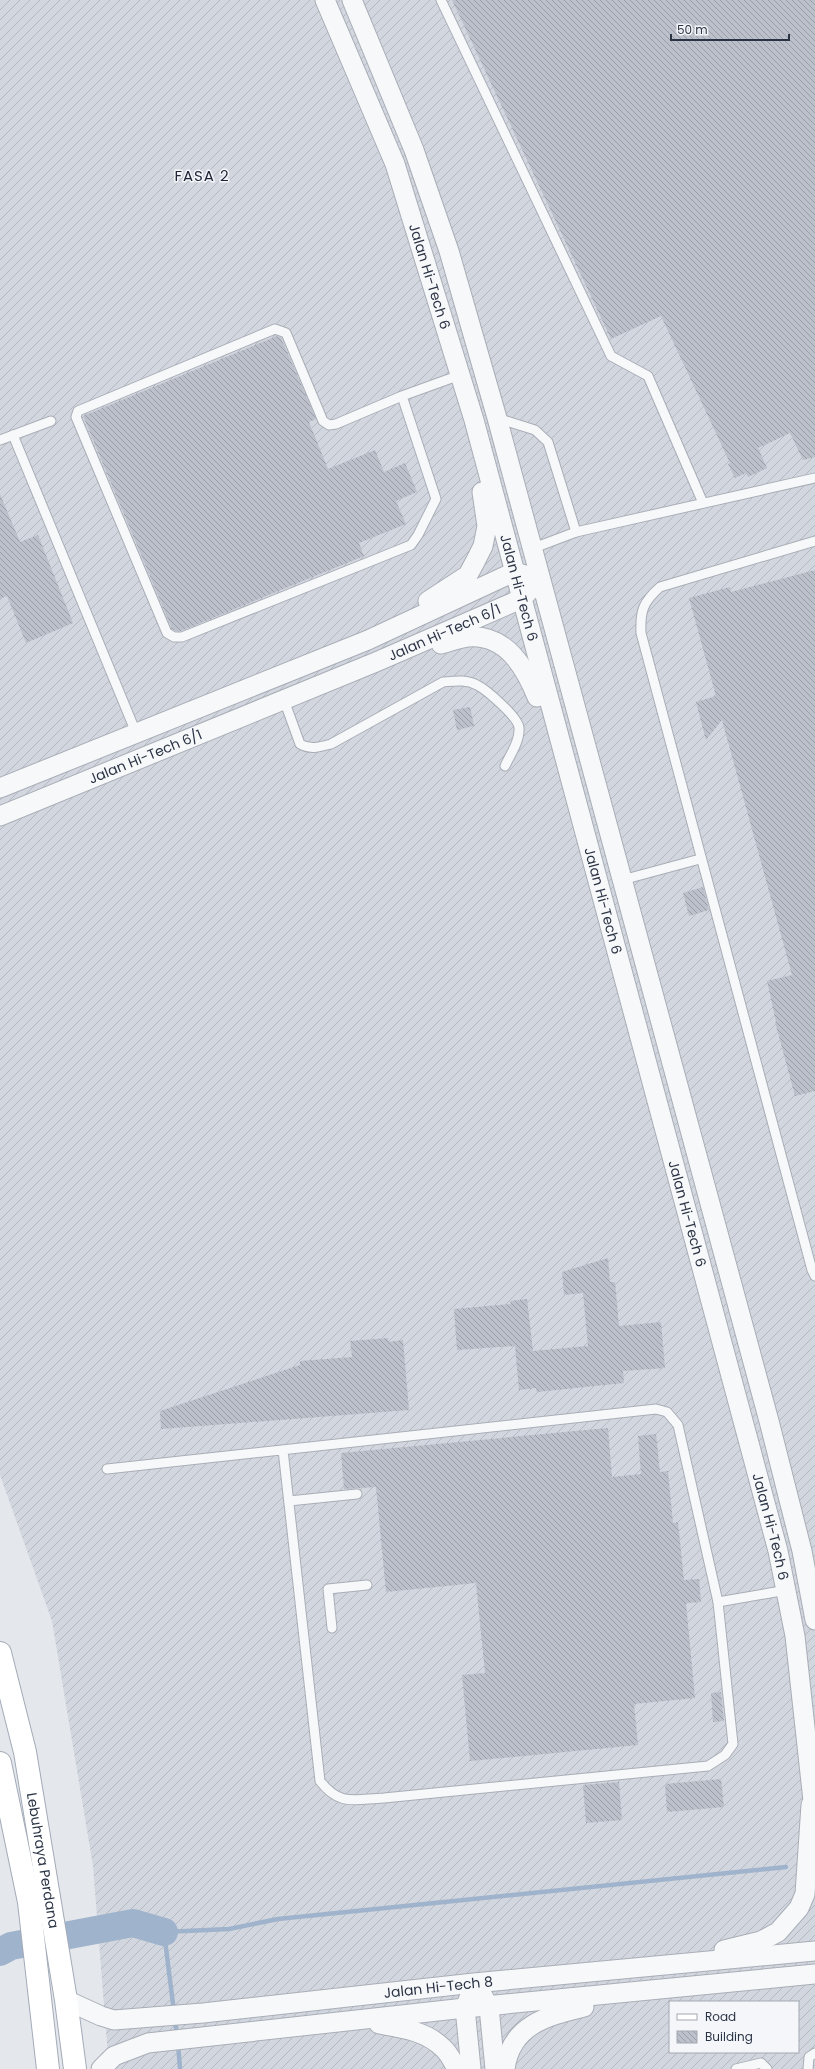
<svg xmlns="http://www.w3.org/2000/svg" width="815" height="2069" font-family="Poppins,sans-serif">
	<style>
		.industrial { fill: url(#industrial-furrows); fill-rule: evenodd }
		.lines { fill: none; stroke-linecap: round; stroke-linejoin: round }
		.stream { stroke: #9fb4cc; stroke-width: 4.5 }
		.river { stroke: #9fb4cc; stroke-width: 28 }
		.building { fill: url(#building-back-hatch) }
		.service-casing { stroke: #a9aeb7; stroke-width: 11 }
		.minor-casing { stroke: #a9aeb7; stroke-width: 21 }
		.primary-casing { stroke: #a3abb8; stroke-width: 24 }
		.service { stroke: #f7f8fa; stroke-width: 9 }
		.minor { stroke: #f7f8fa; stroke-width: 19 }
		.primary { stroke: #fff; stroke-width: 22 }
		.labels { text-anchor: middle; dominant-baseline: central; stroke-width: 3; stroke-linejoin: round; paint-order: stroke }
		.street-label { font-size: 14px; fill: #2b3445; stroke: #f4f6f9 }
		.neighbourhood-label { font-size: 15px; letter-spacing: 1px; fill: #1d2536; stroke: #f4f6f9 }
	</style>
	<defs>
		<pattern id="industrial-furrows" width="10" height="10" patternUnits="userSpaceOnUse"><rect width="10" height="10" fill="#d2d6de"/><path d="M-1 1l2-2M0 10L10 0M9 11l2-2" fill="none" stroke="#b4b8c0"/></pattern>
		<pattern id="building-back-hatch" width="6" height="6" patternUnits="userSpaceOnUse"><rect width="6" height="6" fill="#bbc0ca"/><path d="M-1 5l2 2M0 0l6 6M5-1l2 2" fill="none" stroke="#989da6"/></pattern>
	</defs>
	<rect width="100%" height="100%" fill="#e4e7ec"/>
	<path class="industrial" d="M0,0H815V2069H109L93,1866L52,1621L0,1475ZM670,2002H798V2052H670Z"/>
	<g class="lines">
		<g class="stream">
			<path d="M174,2012L164,1932L229,1929L278,1919L786,1867"/>
			<path d="M175,2019L177,2036"/>
			<path d="M178,2043L180,2069"/>
		</g>
		<path class="river" d="M0,1952L11,1946L133,1923L164,1932"/>
	</g>
	<g class="building">
		<path d="M452,0H815V457L803,460L790,433L758,448L767,468L748,477L746,473L735,478L728,464L730,463L661,316L611,339Z"/>
		<path d="M277,336L281,338L316,419L309,422L328,469L375,450L384,472L405,463L417,492L396,501L406,524L359,543L364,556L181,631H176L172,629L83,416Z"/>
		<path d="M0,494L20,542L38,535L73,623L26,643L7,596L0,599Z"/>
		<path d="M815,570V1091L795,1096L775,1022H776L767,981L792,975L722,720L706,740L696,702L716,696L689,598L730,587L731,592Z"/>
		<path d="M470,707L474,726L457,730L453,710Z"/>
		<path d="M703,887L709,910L689,916L683,893Z"/>
		<path d="M608,1258L610,1282H615L619,1326L661,1322L665,1368L623,1371L624,1383L537,1392L536,1388L519,1390L515,1346L457,1350L454,1309L511,1304L510,1301L527,1299L533,1351L588,1346L583,1293L564,1295L562,1272Z"/>
		<path d="M388,1338V1342L403,1340L409,1410L161,1429L160,1411L300,1365V1361L352,1357L350,1341Z"/>
		<path d="M608,1428L612,1477L641,1474L638,1436L656,1434L660,1472L668,1471L673,1523L678,1522L684,1580L699,1579L701,1602L686,1603L695,1698L634,1704L638,1745L470,1761L462,1675L485,1673L476,1583L386,1592L376,1487L344,1489L341,1453Z"/>
		<path d="M721,1692L724,1721L713,1722L711,1693Z"/>
		<path d="M721,1779L724,1807L667,1812L665,1784Z"/>
		<path d="M619,1782L622,1820L586,1823L583,1785Z"/>
	</g>
	<g class="lines">
		<g class="service-casing">
			<g id="service">
				<path d="M441,0L611,356L648,376L703,503"/>
				<path d="M402,396L436,499L418,535L411,545L182,637H174L167,633L76,417L78,411L275,329L286,333L323,421L329,425L336,424L402,396L460,375"/>
				<path d="M497,418L535,430L548,442L576,532L531,549"/>
				<path d="M13,435L137,735"/>
				<path d="M0,440L51,421"/>
				<path d="M576,532L815,478"/>
				<path d="M815,541L660,587C643,602 640,611 641,633L812,1270L815,1276"/>
				<path d="M284,700L300,744C310,750 320,747 331,744L443,682C455,681 466,679 477,685C487,690 519,718 519,728C520,741 510,755 505,766"/>
				<path d="M622,880L700,859"/>
				<path d="M107,1469L656,1409L667,1412L678,1425L718,1602L733,1744L725,1755L708,1766L384,1798C355,1799 340,1807 320,1781L283,1450"/>
				<path d="M289,1501L357,1494"/>
				<path d="M718,1602L787,1590"/>
				<path d="M332,1628L328,1589L367,1585"/>
				<path d="M736,2069L761,2063L767,2069"/>
				<path d="M808,2069L809,2057L815,2053"/>
			</g>
		</g>
		<g class="minor-casing">
			<g id="minor">
				<path id="s1" d="M325,0L395,164L474,420L778,1551L795,1636L815,1819"/>
				<path d="M352,0L414,150L449,251L497,418L769,1421L802,1551L815,1620"/>
				<path d="M428,601L468,575L476,560L483,546L487,526L482,492"/>
				<path d="M441,644C449,642 459,638 468,637C506,634 525,667 537,697"/>
				<path d="M0,788L368,640L514,572L525,575"/>
				<path id="s2" d="M0,816L376,662L521,599L530,590"/>
				<path d="M724,1950L761,1941L778,1932L799,1908L805,1894L811,1805"/>
				<path d="M483,1996L489,2007L495,2069"/>
				<path d="M469,1998L465,2008L471,2069"/>
				<path id="s3" d="M66,2000L101,2016L114,2020L203,2013L474,1983L815,1951"/>
				<path d="M379,2024C402,2028 426,2031 443,2048C449,2053 453,2062 457,2069"/>
				<path d="M101,2069L114,2056L148,2043L465,2008L815,1974"/>
				<path d="M505,2069C511,2024 548,2016 584,2007"/>
			</g>
		</g>
		<g class="primary-casing">
			<g id="primary">
				<path id="s4" d="M0,1653L25,1752L66,2000L75,2069"/>
				<path d="M0,1763L29,1902L48,2069"/>
			</g>
		</g>
		<use href="#service" class="service"/>
		<use href="#minor" class="minor"/>
		<use href="#primary" class="primary"/>
	</g>
	<g class="labels">
		<g class="street-label">
			<text stroke="none"><textPath href="#s1" startOffset="296">Jalan Hi-Tech 6</textPath></text>
			<text stroke="none"><textPath href="#s1" startOffset="620">Jalan Hi-Tech 6</textPath></text>
			<text stroke="none"><textPath href="#s2" startOffset="481">Jalan Hi-Tech 6/1</textPath></text>
			<text stroke="none"><textPath href="#s2" startOffset="157">Jalan Hi-Tech 6/1</textPath></text>
			<text stroke="none"><textPath href="#s1" startOffset="944">Jalan Hi-Tech 6</textPath></text>
			<text stroke="none"><textPath href="#s1" startOffset="1268">Jalan Hi-Tech 6</textPath></text>
			<text stroke="none"><textPath href="#s1" startOffset="1592">Jalan Hi-Tech 6</textPath></text>
			<text stroke="none"><textPath href="#s4" startOffset="212">Lebuhraya Perdana</textPath></text>
			<text stroke="none"><textPath href="#s3" startOffset="378">Jalan Hi-Tech 8</textPath></text>
		</g>
		<g class="neighbourhood-label">
			<text x="202" y="175">FASA 2</text>
		</g>
	</g>
	<rect x="669" y="2001" width="130" height="52" fill="#f4f6f9" stroke="#a4a8b1"/>
	<rect x="677" y="2014" width="20" height="6" fill="#ffffff" stroke="#a4a8b1"/>
	<text x="705" y="2021" font-size="12" fill="#2b3445">Road</text>
	<rect x="677" y="2031" width="20" height="12" fill="url(#building-back-hatch)" stroke="#a4a8b1"/>
	<text x="705" y="2041" font-size="12" fill="#2b3445">Building</text>
	<path d="M671 34v6h118v-6" fill="none" stroke="#2b3445" stroke-width="2"/>
	<text x="677" y="34" font-size="12" fill="#2b3445" stroke="#f4f6f9" stroke-width="3" paint-order="stroke">50 m</text>
</svg>
